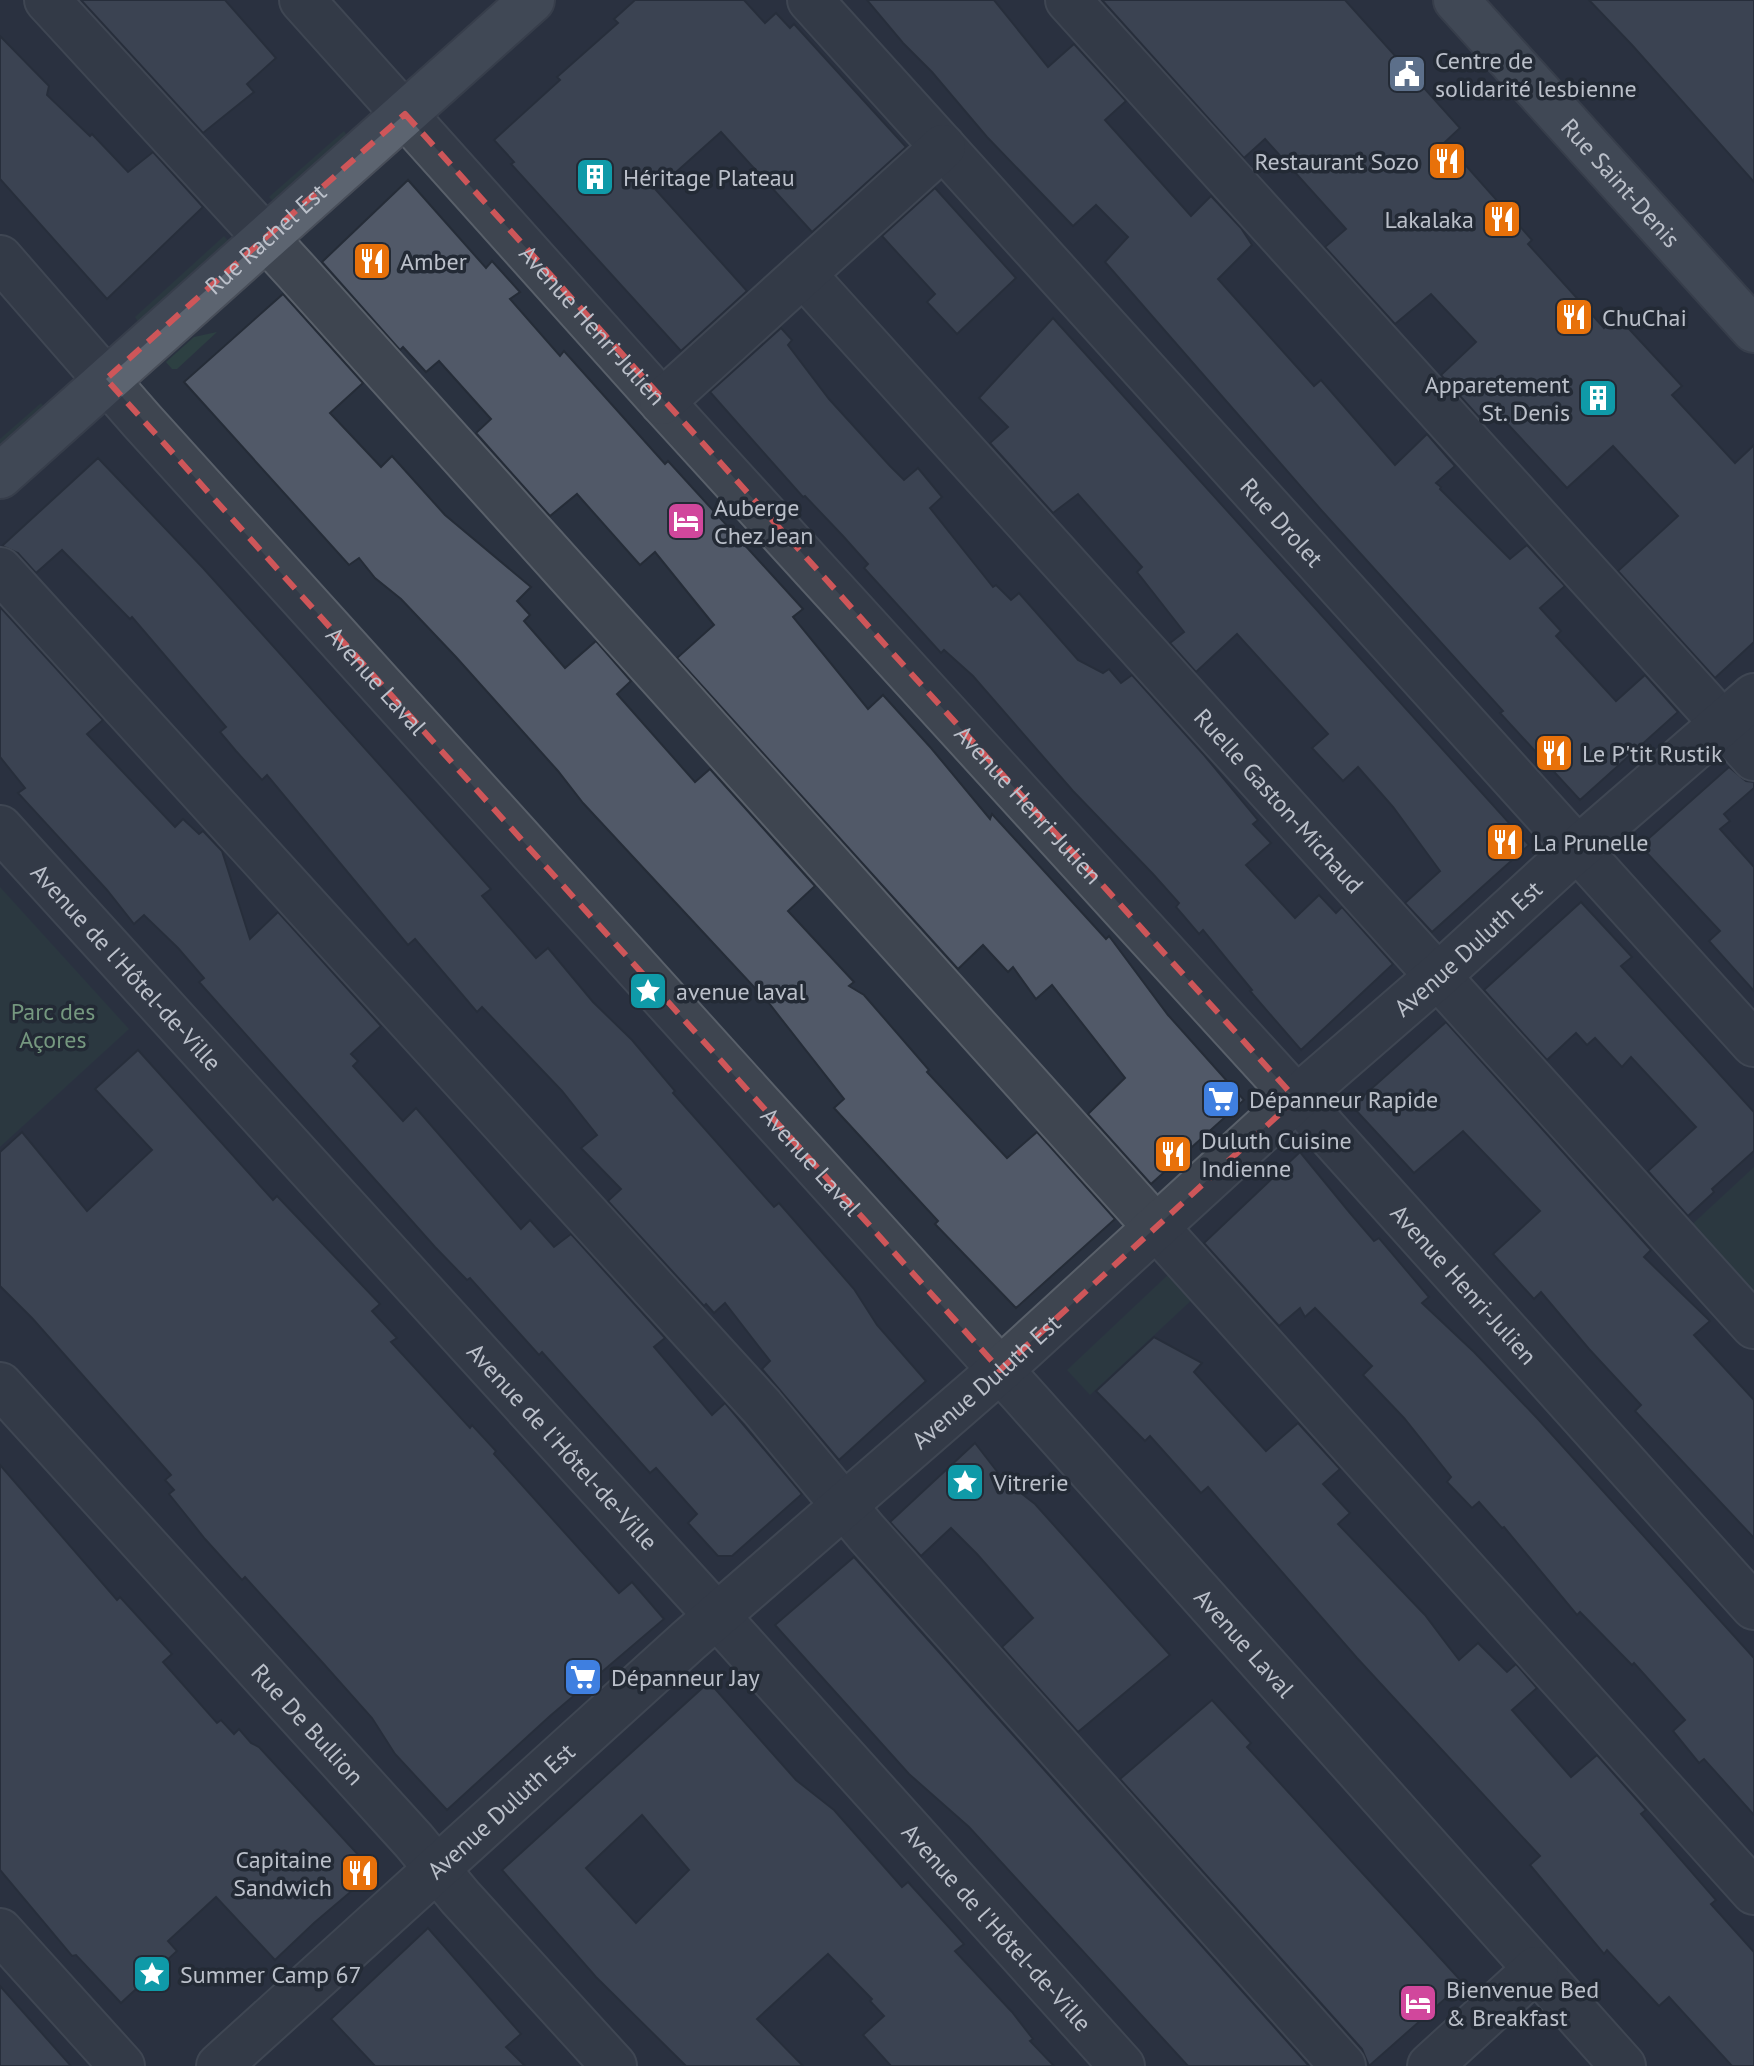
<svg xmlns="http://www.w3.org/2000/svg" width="1754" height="2066" font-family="'PT Sans',sans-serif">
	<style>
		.green { fill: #2d4042 }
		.building { fill: #515968; stroke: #252c37; stroke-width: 2; fill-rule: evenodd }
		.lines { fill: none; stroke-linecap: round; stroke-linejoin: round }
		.minor-casing { stroke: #59606a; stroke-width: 48 }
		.major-casing { stroke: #484e59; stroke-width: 48 }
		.minor { stroke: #3e4550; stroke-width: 44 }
		.major { stroke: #5c6470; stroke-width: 44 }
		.marked { fill: none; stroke: #ce5659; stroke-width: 6; stroke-dasharray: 16 10; stroke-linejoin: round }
		.labels { text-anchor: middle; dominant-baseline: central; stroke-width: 7; stroke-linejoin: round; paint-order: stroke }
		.poi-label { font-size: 24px; fill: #bbc0ca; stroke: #232a35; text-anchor: start }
		.street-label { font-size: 24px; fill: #bbc0ca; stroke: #232a35 }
		.park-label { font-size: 24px; fill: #75987f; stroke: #232a35 }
	</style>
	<rect width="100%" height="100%" fill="#2a3240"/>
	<g class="green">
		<path d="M344,131L348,137L273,201L269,197Z"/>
		<path d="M224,236L230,243L139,323L135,317Z"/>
		<path d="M217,332L177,369H172L166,362L194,337Z"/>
		<path d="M41,403L45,408L0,449V439Z"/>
		<path d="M0,887L129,1029L0,1147Z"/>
		<path d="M1754,1167V1306L1686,1230Z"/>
		<path d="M1172,1271L1196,1296L1090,1395L1067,1370Z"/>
	</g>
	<g class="building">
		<path d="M81,0H225L276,58L247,84L254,92L203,133Z"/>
		<path d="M635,0H744L765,23L776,13L790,28L794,24L906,147L812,232L721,132L656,190L747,291L681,351L511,164L514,162L494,140L560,80L557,77L618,23L614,19Z"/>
		<path d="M867,0H994L1048,67L1074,44L1126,101L1105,120L1191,216L1211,196L1241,228L1252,245L1218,279L1314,386L1321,380L1395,465L1427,434L1455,466L1436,483L1441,487L1440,489L1510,559L1527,545L1565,586L1540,608L1561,631L1556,636L1616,701L1645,675L1678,712L1580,800L1500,713L1503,711L1322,511L1105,262L1128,237L1096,205L1073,226L987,137L932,72L903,43Z"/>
		<path d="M1102,0H1345L1460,128L1445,142L1532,240L1528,244L1604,328L1617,316L1682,386L1672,395L1735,463L1754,445V642L1715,678L1618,571L1678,516L1613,446L1567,488L1491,406L1479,417L1441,375L1476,342L1431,294L1395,324L1325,247L1346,229L1265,139L1244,158Z"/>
		<path d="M1589,0H1754V182L1632,45Z"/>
		<path d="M0,36L49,86L47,95L90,136L92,134L128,172L153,152L203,207L107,299L0,179Z"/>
		<path d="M408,180L486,268L492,261L520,292L510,299L560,356L564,351L665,464L668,461L803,609L793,617L868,709L883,695L931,748L990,819L992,814L1106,939L1109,936L1168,1015L1244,1100L1151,1184L1088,1114L1125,1078L1052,985L1036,999L1013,967L1008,972L983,945L958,969L677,658L714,625L655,552L640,565L577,494L550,516L476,433L491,419L439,361L426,372L403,347L400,350L322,262Z"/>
		<path d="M935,188L1016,278L957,334L927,302L935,294L882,236Z"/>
		<path d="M283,294L363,383L330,413L381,467L392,456L445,515L531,587L517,601L530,615L524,621L565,668L596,641L631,681L617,694L695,782L710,769L815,886L788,911L854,982L849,986L864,995L929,1070L927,1072L1007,1158L1037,1132L1115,1219L1016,1308L935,1224L938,1221L834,1108L844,1099L768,1002L583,803L558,771L456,657L401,599L375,578L359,558L349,565L184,382Z"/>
		<path d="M1053,318L1529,845L1432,932L1405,903L1440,871L1393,807L1358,767L1343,781L1312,748L1328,734L1237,634L1196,672L1170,643L1184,632L1137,572L1142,567L1078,494L1053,513L990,443L1008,427L979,398Z"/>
		<path d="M781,328L792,340L788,345L829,399L890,466L904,480L918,468L942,497L930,508L993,587L996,585L1011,600L1019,593L1078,660L1103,673L1109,669L1121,683L1132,675L1204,755L1258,820L1253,824L1271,843L1246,865L1295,918L1319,895L1336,913L1342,907L1393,964L1301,1050L1250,991L1252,990L1203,930L1199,934L1176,907L1179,903L1153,874L1073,791L973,676L944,650L941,653L864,568L868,564L843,536L805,496L803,497L710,392Z"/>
		<path d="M98,458L203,568L491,889L482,896L536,958L548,948L593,1002L632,1040L675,1091L673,1093L774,1207L779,1203L854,1289L877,1325L926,1381L839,1460L762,1369L770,1361L725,1303L714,1313L706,1304L704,1306L608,1201L621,1189L581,1148L597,1135L562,1091L482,1007L477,1012L415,939L408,945L267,775L262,780L236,751L220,732L226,727L132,617L130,619L62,550L36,573L18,553L2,546Z"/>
		<path d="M0,607L103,720L87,734L175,827L183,819L199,834L203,831L222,851L250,939L278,912L381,1026L351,1054L358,1061L353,1066L403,1121L416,1108L521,1229L530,1220L554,1247L571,1234L665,1338L654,1347L712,1415L725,1403L802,1494L732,1556H718L688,1523L697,1514L656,1468L650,1473L542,1352L539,1355L470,1278L467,1280L435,1247L199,982L204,978L178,948L144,915L134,924L107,890L18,793L25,788L0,757Z"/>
		<path d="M1729,767L1746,781L1754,782V788L1724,814L1730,821L1720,829L1754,867V991L1709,941L1720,931L1646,852L1648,839Z"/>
		<path d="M1581,902L1632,957L1621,966L1754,1112V1151L1712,1189L1714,1192L1688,1216L1648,1171L1696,1127L1631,1057L1622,1067L1595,1038L1587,1045L1576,1033L1547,1060L1484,990Z"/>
		<path d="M1446,1022L1651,1250L1644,1257L1710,1321L1694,1335L1754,1400V1538L1635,1411L1641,1405L1589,1349L1541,1292L1534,1299L1493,1254L1540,1211L1463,1131L1414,1173L1352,1106Z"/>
		<path d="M138,1050L273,1200L277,1196L380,1304L372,1311L397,1338L391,1342L470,1428L472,1425L496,1451L494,1454L619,1593L632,1582L664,1619L550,1716L447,1810L395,1754L372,1718L322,1662L245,1577L242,1580L205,1539L169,1494L174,1490L165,1480L171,1475L32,1318L0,1286V1152L22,1132L87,1211L152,1150L95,1089Z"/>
		<path d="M1300,1152L1350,1213L1374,1241L1379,1238L1429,1297L1422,1303L1474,1352L1537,1418L1754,1658V1815L1704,1759L1699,1763L1673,1731L1685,1720L1634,1663L1632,1665L1580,1612L1577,1615L1504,1527L1502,1528L1479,1502L1472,1508L1447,1482L1451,1477L1404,1418L1363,1375L1372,1366L1315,1308L1305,1317L1300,1308L1279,1326L1204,1243Z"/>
		<path d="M1154,1337L1202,1363L1194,1372L1266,1451L1298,1423L1340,1469L1323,1484L1350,1513L1338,1524L1425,1615L1459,1660L1478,1643L1507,1672L1516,1664L1537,1688L1512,1710L1571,1777L1597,1755L1646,1810L1641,1814L1716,1900L1711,1904L1754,1952V2066H1732L1669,1997L1659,2006L1607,1950L1604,1954L1530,1865L1540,1856L1357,1658L1208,1487L1201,1493L1150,1436L1145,1441L1096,1391Z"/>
		<path d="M975,1443L1003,1479L1035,1504L1170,1655L1078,1732L1002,1647L1033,1618L977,1554L951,1528L921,1556L890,1522Z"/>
		<path d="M0,1465L117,1600L120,1597L172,1654L163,1662L217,1723L221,1720L234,1734L239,1729L251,1743L259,1747L374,1872L314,1923L275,1960L216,1897L168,1941L177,1951L121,2003L76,1955L72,1956L0,1870Z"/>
		<path d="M854,1557L1309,2066H1188L969,1827L909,1774L775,1625Z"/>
		<path d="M709,1682L796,1780L834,1810L902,1887L908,1882L964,1944L955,1951L1012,2012L1033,2039L1030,2041L1054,2066H891L863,2035L884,2016L870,2001L872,1999L828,1954L757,2019L803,2066H686L596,1977L502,1870ZM642,1815L689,1870L636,1923L586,1868Z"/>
		<path d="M1212,1700L1251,1743L1247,1747L1463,1983L1369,2066L1362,2049L1120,1779Z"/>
		<path d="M428,1928L521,2034L506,2047L525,2066H375L331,2019Z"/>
		<path d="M0,1986L71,2066H0Z"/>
	</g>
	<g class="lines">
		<g class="minor-casing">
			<g id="minor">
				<path d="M47,0L296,271L1754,1892"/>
				<path id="s1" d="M302,0L662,402L1322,1126L1754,1607"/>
				<path id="s2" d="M810,0L1754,1044"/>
				<path d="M1068,0L1754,758"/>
				<path id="s3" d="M0,258L142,421L1023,1395L1623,2066"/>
				<path id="s4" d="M803,274L1754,1326"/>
				<path d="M662,402L943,147"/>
				<path d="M0,570L762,1407L866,1532L1343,2066"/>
				<path id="s5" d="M0,828L698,1595L1122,2066"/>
				<path id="s6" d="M0,1385L414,1841L460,1897L614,2066"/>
				<path d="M0,1931L122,2066"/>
				<path id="s7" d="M219,2066L689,1640L1000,1370L1296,1099L1438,976L1558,866L1754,696"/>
				<path d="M1430,2066L1536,1969"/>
			</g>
		</g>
		<g class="major-casing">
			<g id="major">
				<path id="s8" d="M1456,0L1754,330"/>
				<path id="s9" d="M0,476L532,0"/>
			</g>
		</g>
		<use href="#minor" class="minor"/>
		<use href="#major" class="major"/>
	</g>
	<path d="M0 0H1754V2066H0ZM405,114L1296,1099L1000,1370L106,379Z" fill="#2a3240" fill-opacity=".55" fill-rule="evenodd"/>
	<path class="marked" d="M405,114L1296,1099L1000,1370L106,379Z"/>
	<defs>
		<g id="civic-square" transform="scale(2)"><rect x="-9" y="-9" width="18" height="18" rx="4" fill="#5c6f8a" stroke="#232a35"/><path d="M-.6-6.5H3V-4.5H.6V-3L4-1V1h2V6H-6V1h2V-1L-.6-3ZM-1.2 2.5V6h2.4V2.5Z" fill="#fff"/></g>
		<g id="restaurant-square" transform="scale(2)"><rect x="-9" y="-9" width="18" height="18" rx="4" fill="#e8710a" stroke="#232a35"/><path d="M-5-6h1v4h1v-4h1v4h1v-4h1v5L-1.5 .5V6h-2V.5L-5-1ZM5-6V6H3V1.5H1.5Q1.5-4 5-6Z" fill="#fff"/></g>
		<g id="building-square" transform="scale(2)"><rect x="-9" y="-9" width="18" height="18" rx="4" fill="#0f9aa8" stroke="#232a35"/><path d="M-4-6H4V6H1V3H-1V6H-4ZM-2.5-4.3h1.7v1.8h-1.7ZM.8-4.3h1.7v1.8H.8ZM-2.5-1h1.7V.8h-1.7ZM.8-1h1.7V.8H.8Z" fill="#fff"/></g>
		<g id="hotel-square" transform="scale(2)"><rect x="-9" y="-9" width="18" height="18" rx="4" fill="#d1479c" stroke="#232a35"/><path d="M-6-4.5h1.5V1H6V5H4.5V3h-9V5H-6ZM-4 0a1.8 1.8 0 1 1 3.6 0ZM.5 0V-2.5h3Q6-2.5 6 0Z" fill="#fff"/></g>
		<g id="sight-square" transform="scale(2)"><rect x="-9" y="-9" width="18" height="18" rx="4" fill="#0f9aa8" stroke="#232a35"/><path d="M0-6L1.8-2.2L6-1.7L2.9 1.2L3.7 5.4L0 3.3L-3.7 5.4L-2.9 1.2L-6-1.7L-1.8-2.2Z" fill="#fff"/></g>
		<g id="supermarket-square" transform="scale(2)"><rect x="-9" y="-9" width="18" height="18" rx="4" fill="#3f7fe0" stroke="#232a35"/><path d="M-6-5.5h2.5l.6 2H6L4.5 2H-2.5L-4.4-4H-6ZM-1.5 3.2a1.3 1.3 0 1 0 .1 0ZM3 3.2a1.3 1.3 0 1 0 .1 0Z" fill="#fff"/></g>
	</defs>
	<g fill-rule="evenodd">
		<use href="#civic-square" x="1407" y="74"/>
		<use href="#restaurant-square" x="1447" y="161"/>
		<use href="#building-square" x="595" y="177"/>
		<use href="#restaurant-square" x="1502" y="219"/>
		<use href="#restaurant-square" x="372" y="261"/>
		<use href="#restaurant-square" x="1574" y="317"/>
		<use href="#building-square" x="1598" y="398"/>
		<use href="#hotel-square" x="686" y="521"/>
		<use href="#restaurant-square" x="1554" y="753"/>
		<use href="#restaurant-square" x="1505" y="842"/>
		<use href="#sight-square" x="648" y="991"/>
		<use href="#supermarket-square" x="1221" y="1099"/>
		<use href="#restaurant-square" x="1173" y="1154"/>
		<use href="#sight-square" x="965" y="1482"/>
		<use href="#supermarket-square" x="583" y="1677"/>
		<use href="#restaurant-square" x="360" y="1873"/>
		<use href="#sight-square" x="152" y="1974"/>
		<use href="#hotel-square" x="1418" y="2003"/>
	</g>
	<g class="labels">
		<g class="poi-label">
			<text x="1435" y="60">Centre de<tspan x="1435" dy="28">solidarité lesbienne</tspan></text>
			<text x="1419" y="161" text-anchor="end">Restaurant Sozo</text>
			<text x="623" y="177">Héritage Plateau</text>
			<text x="1474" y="219" text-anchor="end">Lakalaka</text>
			<text x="400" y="261">Amber</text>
			<text x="1602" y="317">ChuChai</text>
			<text x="1570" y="384" text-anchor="end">Apparetement<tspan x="1570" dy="28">St. Denis</tspan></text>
			<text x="714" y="507">Auberge<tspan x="714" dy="28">Chez Jean</tspan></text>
			<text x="1582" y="753">Le P'tit Rustik</text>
			<text x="1533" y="842">La Prunelle</text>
			<text x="676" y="991">avenue laval</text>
			<text x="1249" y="1099">Dépanneur Rapide</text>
			<text x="1201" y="1140">Duluth Cuisine<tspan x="1201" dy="28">Indienne</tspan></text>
			<text x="993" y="1482">Vitrerie</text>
			<text x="611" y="1677">Dépanneur Jay</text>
			<text x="332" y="1859" text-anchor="end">Capitaine<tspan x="332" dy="28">Sandwich</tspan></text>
			<text x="180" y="1974">Summer Camp 67</text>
			<text x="1446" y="1989">Bienvenue Bed<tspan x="1446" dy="28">&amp; Breakfast</tspan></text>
		</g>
		<g class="street-label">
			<text stroke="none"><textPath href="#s8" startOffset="246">Rue Saint-Denis</textPath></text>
			<text stroke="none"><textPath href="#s9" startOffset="356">Rue Rachel Est</textPath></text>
			<text stroke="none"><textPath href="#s1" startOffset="436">Avenue Henri-Julien</textPath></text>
			<text stroke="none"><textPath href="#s2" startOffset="704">Rue Drolet</textPath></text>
			<text stroke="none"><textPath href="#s3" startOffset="566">Avenue Laval</textPath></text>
			<text stroke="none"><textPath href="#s4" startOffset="710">Ruelle Gaston-Michaud</textPath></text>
			<text stroke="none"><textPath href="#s1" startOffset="1084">Avenue Henri-Julien</textPath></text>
			<text stroke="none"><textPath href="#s7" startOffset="1676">Avenue Duluth Est</textPath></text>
			<text stroke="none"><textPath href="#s5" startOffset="188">Avenue de l'Hôtel-de-Ville</textPath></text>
			<text stroke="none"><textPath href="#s3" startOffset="1214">Avenue Laval</textPath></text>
			<text stroke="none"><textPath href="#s1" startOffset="1732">Avenue Henri-Julien</textPath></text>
			<text stroke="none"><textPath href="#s7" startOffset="1028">Avenue Duluth Est</textPath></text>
			<text stroke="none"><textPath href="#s5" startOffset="836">Avenue de l'Hôtel-de-Ville</textPath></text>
			<text stroke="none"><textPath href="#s3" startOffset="1862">Avenue Laval</textPath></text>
			<text stroke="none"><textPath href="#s6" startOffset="458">Rue De Bullion</textPath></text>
			<text stroke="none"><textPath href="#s7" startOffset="380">Avenue Duluth Est</textPath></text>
			<text stroke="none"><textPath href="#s5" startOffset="1484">Avenue de l'Hôtel-de-Ville</textPath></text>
		</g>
		<g class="park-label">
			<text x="53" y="1011">Parc des<tspan x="53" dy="28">Açores</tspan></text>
		</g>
	</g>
</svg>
